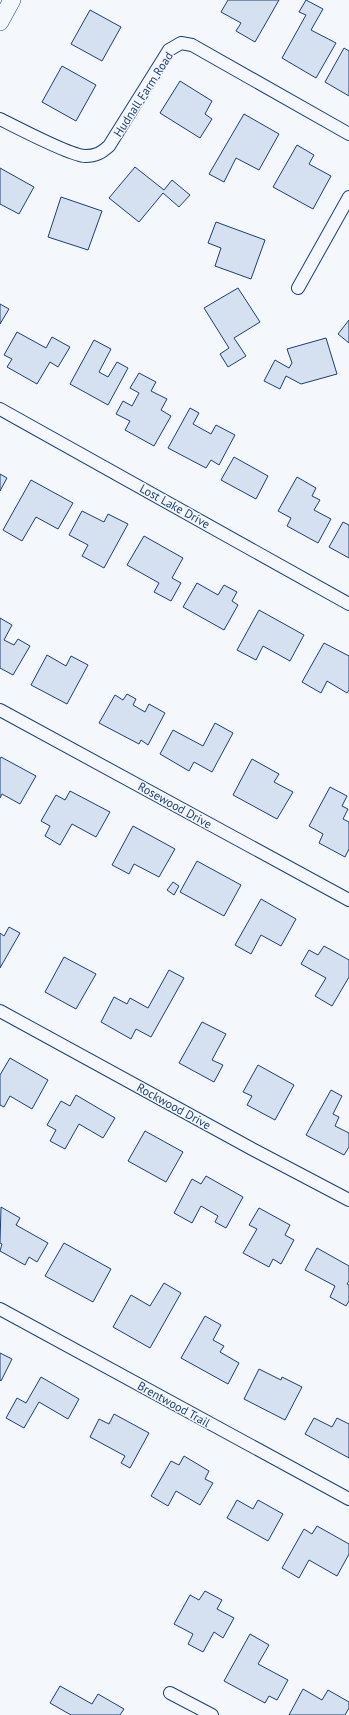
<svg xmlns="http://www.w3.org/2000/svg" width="349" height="1715" font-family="'PT Sans',sans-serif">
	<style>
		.building { fill: #d5e0f0; stroke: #1d3f73 }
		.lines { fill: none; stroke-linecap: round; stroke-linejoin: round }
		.street-casing { stroke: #1d3f73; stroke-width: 14 }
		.secondary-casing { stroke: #1d3f73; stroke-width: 18 }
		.street { stroke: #f4f7fb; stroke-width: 12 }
		.secondary { stroke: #f4f7fb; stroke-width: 17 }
		.labels { text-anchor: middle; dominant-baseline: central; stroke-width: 3; stroke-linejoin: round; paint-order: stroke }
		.street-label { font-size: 12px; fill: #1d3f73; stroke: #f4f7fb }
	</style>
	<rect width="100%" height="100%" fill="#f4f7fb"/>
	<g class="building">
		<path d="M228,0H279L255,42L236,31L241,23L221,12Z"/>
		<path d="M306,0L323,9L311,30L336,43L316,78L282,58L306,15L299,12Z"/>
		<path d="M90,10L121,27L102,61L71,44Z"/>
		<path d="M344,48L349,51V96L325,82Z"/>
		<path d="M62,66L96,85L76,121L42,102Z"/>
		<path d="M180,81L212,101L205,114L212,119L200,138L160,113Z"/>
		<path d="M244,114L279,134L259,170L236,158L224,182L209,174Z"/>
		<path d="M297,145L314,155L309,164L331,176L313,209L273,187Z"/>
		<path d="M135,167L164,190L172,180L190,195L179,207L163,193L139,222L109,198Z"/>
		<path d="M0,168L34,187L19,214L0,204Z"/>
		<path d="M61,197L102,211L88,250L48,237Z"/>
		<path d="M216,222L265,240L251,279L215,266L221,248L208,243Z"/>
		<path d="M238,288L260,322L234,338L246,356L228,367L220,354L229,348L204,308Z"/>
		<path d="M0,304L9,309L0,324Z"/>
		<path d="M349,320V343L338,334Z"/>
		<path d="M17,332L46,348L52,337L70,347L58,367L50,362L37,384L7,367L12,359L4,355Z"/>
		<path d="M326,338L337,374L301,384L286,376L280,389L264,381L275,360L289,368L292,363L287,349Z"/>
		<path d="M94,340L111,349L99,372L108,377L117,362L128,368L108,405L70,384Z"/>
		<path d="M139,373L156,382L151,391L167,399L161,410L171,416L154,446L125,430L130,421L116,414L123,401L132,406L139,393L130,388Z"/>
		<path d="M190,408L199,413L193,424L211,434L216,425L235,435L219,465L211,460L206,468L168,448Z"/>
		<path d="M234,457L268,476L256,499L221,480Z"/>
		<path d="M0,474L7,478L0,491Z"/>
		<path d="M297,477L316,488L312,496L320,500L314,510L331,519L318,543L287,526L291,518L278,511Z"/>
		<path d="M31,480L73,503L58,529L36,517L22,541L3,530Z"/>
		<path d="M82,511L104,522L108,514L128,524L104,568L82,556L88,545L69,535Z"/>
		<path d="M343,522L349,525V558L329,547Z"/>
		<path d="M144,536L183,558L172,578L181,583L171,601L154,592L159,583L127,565Z"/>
		<path d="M197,583L218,595L224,585L237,592L232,601L238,605L224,630L183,607Z"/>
		<path d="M259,610L304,635L290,661L263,646L256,660L237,650Z"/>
		<path d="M0,618L12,625L4,640L14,645L18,639L30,646L13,675L0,668Z"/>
		<path d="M324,643L349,656V690L347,693L327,681L321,693L302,682Z"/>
		<path d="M47,655L66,666L71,656L88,665L67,704L31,685Z"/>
		<path d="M127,694L136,699L133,705L145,712L149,704L165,713L148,745L141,740L139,744L99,723L115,695L123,700Z"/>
		<path d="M215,723L233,733L212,772L194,762L189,771L160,754L173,730L203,746Z"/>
		<path d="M1,757L36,776L20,804L2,794L0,798V759Z"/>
		<path d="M252,759L279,774L274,782L293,792L277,819L233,795Z"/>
		<path d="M330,787L347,796L342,806L348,809L343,819L349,822V849L345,857L319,843L323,834L309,826Z"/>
		<path d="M70,791L110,812L96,837L72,824L60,845L45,836L50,826L41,821L56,795L65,800Z"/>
		<path d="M133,826L175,849L159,877L134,864L129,874L112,865Z"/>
		<path d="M197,861L241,885L224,916L180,892Z"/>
		<path d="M173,882L179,886L174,895L167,890Z"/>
		<path d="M261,899L296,919L281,946L261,935L251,954L235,945Z"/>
		<path d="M9,927L20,933L0,968V933L4,936Z"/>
		<path d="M324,946L349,960V977L332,1006L315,996L326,978L301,964L309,950L318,955Z"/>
		<path d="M64,957L96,974L76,1009L45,992Z"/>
		<path d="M169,970L184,978L151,1037L136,1029L131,1039L101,1022L114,997L127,1004L130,998L148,1008Z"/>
		<path d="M202,1022L226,1034L212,1060L223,1065L214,1082L179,1063Z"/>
		<path d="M10,1058L48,1080L32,1109L10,1096L4,1107L0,1105V1075Z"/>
		<path d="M258,1065L294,1085L275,1120L247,1105L252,1096L243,1092Z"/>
		<path d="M331,1090L342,1096L333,1114L339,1117L335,1126L349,1133V1147L344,1155L306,1135Z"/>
		<path d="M76,1095L115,1118L103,1138L79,1124L65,1149L50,1141L56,1130L47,1125L61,1101L70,1106Z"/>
		<path d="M145,1131L183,1152L166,1182L128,1161Z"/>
		<path d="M206,1176L243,1197L226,1228L215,1222L218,1216L201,1206L192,1223L174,1213L192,1179L201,1184Z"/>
		<path d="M1,1207L20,1218L16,1225L48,1243L37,1262L29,1257L25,1265L0,1251L2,1244L0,1243Z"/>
		<path d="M259,1208L290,1225L285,1235L294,1240L281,1264L273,1259L269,1267L243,1253L257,1229L249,1225Z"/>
		<path d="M64,1243L111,1269L93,1302L45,1276Z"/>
		<path d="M317,1248L349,1266V1281L347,1284L349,1285V1301L346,1306L330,1297L335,1286L305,1270Z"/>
		<path d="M164,1283L181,1293L150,1348L113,1327L131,1295L150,1306Z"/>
		<path d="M205,1316L221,1325L213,1340L224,1346L220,1352L239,1363L228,1384L181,1358Z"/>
		<path d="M0,1353L12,1359L1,1381L0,1380Z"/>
		<path d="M259,1369L281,1380L282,1377L302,1387L285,1420L244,1399Z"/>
		<path d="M41,1377L79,1399L68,1419L39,1402L24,1428L6,1418L17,1398L26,1403Z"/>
		<path d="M114,1414L149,1433L130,1468L121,1463L125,1456L90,1437L99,1419L109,1424Z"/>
		<path d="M314,1418L332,1427L337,1418L349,1424V1458L305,1434Z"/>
		<path d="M184,1456L209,1471L205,1479L213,1483L200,1505L176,1491L168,1506L151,1496L171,1461L179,1465Z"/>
		<path d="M237,1500L253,1509L258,1500L283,1514L268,1541L227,1518Z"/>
		<path d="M317,1526L349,1544V1554L337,1576L309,1560L299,1578L282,1568L304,1529L312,1534Z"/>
		<path d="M205,1591L222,1600L217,1609L234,1618L223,1638L214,1632L203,1652L188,1644L193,1634L174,1624L190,1595L199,1600Z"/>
		<path d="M250,1634L269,1645L258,1664L288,1680L277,1700L269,1696L265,1703L224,1681Z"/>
		<path d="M60,1686L92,1704L98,1694L124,1709L120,1715H71L50,1703Z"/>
		<path d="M303,1689L322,1700L328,1690L349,1702V1708L345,1715H289Z"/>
	</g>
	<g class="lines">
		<g class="street-casing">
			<g id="street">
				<path d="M0,119C16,127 71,156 85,156C96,156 101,153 109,146L169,50L181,43L192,45L349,134"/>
				<path d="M298,288L349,197"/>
				<path d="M0,409L349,604"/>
				<path d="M0,710L349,900"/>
				<path d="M0,1011L254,1150L349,1200"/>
				<path d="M0,1309L349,1499"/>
				<path d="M170,1693L212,1715"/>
			</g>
		</g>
		<g class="secondary-casing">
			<path id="secondary" d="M0,22L12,0"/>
		</g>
		<use href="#street" class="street"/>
		<use href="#secondary" class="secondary"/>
	</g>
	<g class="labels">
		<g class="street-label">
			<text transform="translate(143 94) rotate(-57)">Hudnall Farm Road</text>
			<text transform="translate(175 506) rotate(29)">Lost Lake Drive</text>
			<text transform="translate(175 805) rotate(29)">Rosewood Drive</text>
			<text transform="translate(174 1106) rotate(29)">Rockwood Drive</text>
			<text transform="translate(174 1404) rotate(29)">Brentwood Trail</text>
		</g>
	</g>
</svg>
